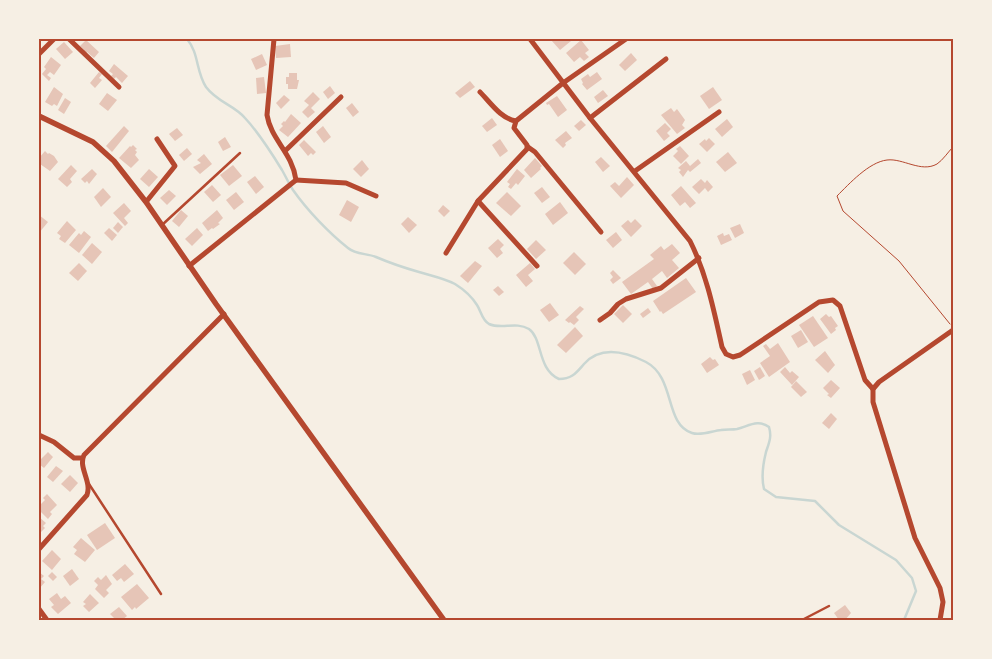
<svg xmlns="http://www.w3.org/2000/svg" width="992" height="659" font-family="Overpass,sans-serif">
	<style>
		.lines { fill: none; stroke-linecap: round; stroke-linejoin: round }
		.stream { stroke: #c9d6d2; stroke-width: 2.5 }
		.building { fill: #e6c5b7 }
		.path { stroke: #b5482f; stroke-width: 1 }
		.service { stroke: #b5482f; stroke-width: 2.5 }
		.minor { stroke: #b5482f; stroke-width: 5 }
		.tertiary { stroke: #b5482f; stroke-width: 5.5 }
		.neatline { fill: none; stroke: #b5482f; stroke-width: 2 }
	</style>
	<rect width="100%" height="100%" fill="#f6efe4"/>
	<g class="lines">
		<path class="stream" d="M187,39C199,53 196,72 206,87C217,102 234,105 245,118C259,133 271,152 282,170C286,177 289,184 293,190C307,210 329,233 348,248C356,255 367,253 376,257C390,263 405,268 419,272C432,276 443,278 455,284C463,289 472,297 477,305C481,311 482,320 489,324C502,330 515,321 529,329C543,339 537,369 559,379C572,379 576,373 584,364C601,345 626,352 646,362C676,378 664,424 692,433C701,436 712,431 721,430C726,429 732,430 737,429C749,426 758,419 769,427C772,437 769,443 766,452C763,464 761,477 764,489L776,497L815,501L839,525L896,560L912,578L916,591L904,620"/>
	</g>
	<g class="building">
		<path d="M552,39H569L571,41L560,50L551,40Z"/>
		<path d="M86,40L99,52L94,58L87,52L85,54L83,52L84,50L80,46Z"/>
		<path d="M581,40L589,50L585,53L589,57L584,61L580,57L574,62L566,53Z"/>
		<path d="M64,42L73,52L65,59L56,49Z"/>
		<path d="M290,44L291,57L276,58L275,46Z"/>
		<path d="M631,53L637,60L625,71L619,65Z"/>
		<path d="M262,54L267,65L256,70L251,59Z"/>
		<path d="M51,57L61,65L54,75L50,72L47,75L51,78L49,81L42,74L46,69L44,67Z"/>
		<path d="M114,64L128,76L122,83L116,77L114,79L111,76L113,74L109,71Z"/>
		<path d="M99,72L102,74L99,78L102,80L95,88L90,83Z"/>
		<path d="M597,72L602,79L587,90L582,84L583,83L581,79L588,74L590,77Z"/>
		<path d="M289,73H297V80H299L297,89H288V84H286V77H289Z"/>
		<path d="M264,77L266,93L257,94L256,78Z"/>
		<path d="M470,81L475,87L460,98L455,93Z"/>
		<path d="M330,86L335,93L328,99L323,92Z"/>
		<path d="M54,87L63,94L57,106L54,104L52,106L45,102Z"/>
		<path d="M713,87L722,100L709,109L700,96Z"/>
		<path d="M603,90L608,96L598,103L594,97Z"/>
		<path d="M313,92L320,99L311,108L315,112L308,118L302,112L309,105L304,101Z"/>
		<path d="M107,93L117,100L108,111L99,104Z"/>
		<path d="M284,95L290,100L281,109L276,103Z"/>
		<path d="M557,96L567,110L558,117L549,104L547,105L546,103Z"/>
		<path d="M65,98L71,102L64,114L58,110Z"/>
		<path d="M352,103L359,112L353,117L346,108Z"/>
		<path d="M671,108L674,112L677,109L685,120L682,125L685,128L677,134L661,115Z"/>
		<path d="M291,114L301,123L288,137L279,130L283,126L281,124L284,121L285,122Z"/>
		<path d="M492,118L497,125L487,132L482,126Z"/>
		<path d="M727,119L733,127L722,137L715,129Z"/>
		<path d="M581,120L586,125L579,131L574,126Z"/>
		<path d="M665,123L671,129L667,133L670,136L664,141L656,131Z"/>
		<path d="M124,126L129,131L112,152L106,146Z"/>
		<path d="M323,126L331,137L324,143L316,132Z"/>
		<path d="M177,128L183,135L175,141L169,134Z"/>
		<path d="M566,131L572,138L565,143L566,145L563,148L555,140Z"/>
		<path d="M225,137L231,147L223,151L218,142Z"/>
		<path d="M709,138L715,144L707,152L699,144L705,139L706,141Z"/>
		<path d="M500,139L508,151L500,157L492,145Z"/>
		<path d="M304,140L316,152L313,155L311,153L308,156L299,145Z"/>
		<path d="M133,145L137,149L135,150L137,152L135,155L139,160L131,168L119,158L130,146L131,147Z"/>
		<path d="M680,146L689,156L681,164L673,156L678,151L676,149Z"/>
		<path d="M187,148L192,154L184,161L179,155Z"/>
		<path d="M45,151L48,154L49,153L54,156L58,162L50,171L40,164L39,165V158Z"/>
		<path d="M728,152L737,163L725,172L716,162Z"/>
		<path d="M204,154L212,164L200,174L193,167L201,163L197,160Z"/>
		<path d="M601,157L610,166L603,172L595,162Z"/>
		<path d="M535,158L542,166L540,168L541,169L531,178L524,170Z"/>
		<path d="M698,159L701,163L690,172L688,170L683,177L679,172L681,170L678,168L686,161L690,166Z"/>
		<path d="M362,160L369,169L361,177L353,169Z"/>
		<path d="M71,165L77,171L70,179L72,182L67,187L58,179Z"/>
		<path d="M233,165L242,176L229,186L220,175Z"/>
		<path d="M92,169L97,174L89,184L87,181L85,183L81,179Z"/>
		<path d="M149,169L158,177L149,187L140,179Z"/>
		<path d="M517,169L525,176L518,185L516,183L511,189L508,187L510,184L507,182Z"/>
		<path d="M255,176L264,187L256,194L247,182Z"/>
		<path d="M627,177L634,185L621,198L610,186L615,182L619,186Z"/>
		<path d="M701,179L705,183L707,180L713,187L708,192L705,188L699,194L692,187Z"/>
		<path d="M212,185L221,195L213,202L204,192Z"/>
		<path d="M681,186L696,203L690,208L685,202L680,206L671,195Z"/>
		<path d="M542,187L550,197L542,203L534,193Z"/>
		<path d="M103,188L111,197L101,207L94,197Z"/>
		<path d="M169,190L176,196L167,205L160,198Z"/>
		<path d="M236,192L244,202L234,210L226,200Z"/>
		<path d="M507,192L521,206L511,216L496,203Z"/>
		<path d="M347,200L359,207L351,222L339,215Z"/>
		<path d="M560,202L568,213L553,225L545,214Z"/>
		<path d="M124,203L131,211L124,218L128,223L125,226L113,213Z"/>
		<path d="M443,205L450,211L444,217L438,211Z"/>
		<path d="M181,210L188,216L179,227L172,221Z"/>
		<path d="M217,210L223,218L218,223L220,224L213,229L212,228L208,231L202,223Z"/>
		<path d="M39,215L48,222L39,233Z"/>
		<path d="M408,217L417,225L409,233L401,224Z"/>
		<path d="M635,219L642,226L631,237L621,226L628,220L631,223Z"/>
		<path d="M67,221L76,230L65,243L59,239L61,236L57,233Z"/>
		<path d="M118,222L123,227L118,233L113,228Z"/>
		<path d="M740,224L744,233L735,238L730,228Z"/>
		<path d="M109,228L117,235L112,241L104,233Z"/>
		<path d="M197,228L203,235L192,246L185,239Z"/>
		<path d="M84,231L91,237L79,253L69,245L79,233L81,235Z"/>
		<path d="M616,232L622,240L613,248L606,240Z"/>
		<path d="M723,233L724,236L729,234L732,240L721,245L717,236Z"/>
		<path d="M498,239L504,245L500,249L503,253L497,258L488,248Z"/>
		<path d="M536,240L546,250L536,259L527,249Z"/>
		<path d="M92,243L102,252L92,264L82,255Z"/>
		<path d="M672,244L680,253L672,260L679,268L667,278L662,271L652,279L657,286L653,289L648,282L631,294L622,282L654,259L650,255L661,246L664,250Z"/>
		<path d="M574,252L586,264L575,275L563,263Z"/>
		<path d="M475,261L482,266L468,283L460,276Z"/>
		<path d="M79,263L87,271L78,281L69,273Z"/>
		<path d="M530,263L535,269L528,275L533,281L526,287L516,275Z"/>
		<path d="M613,270L621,278L613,284L610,280L613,277L610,273Z"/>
		<path d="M686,278L696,292L663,314L661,311L660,312L653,301Z"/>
		<path d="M498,286L504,292L499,296L493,290Z"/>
		<path d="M550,303L559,315L549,322L540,310Z"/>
		<path d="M623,305L632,314L623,323L614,314Z"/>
		<path d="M580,306L584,309L576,317L579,320L574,325L570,322L569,323L565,320Z"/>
		<path d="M648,308L651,312L643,318L640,314Z"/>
		<path d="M826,314L829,317L831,316L838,326L835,328L836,330L831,334L820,319Z"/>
		<path d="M813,316L828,338L814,347L799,325Z"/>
		<path d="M575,327L583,336L566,353L557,345Z"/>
		<path d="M801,330L808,342L798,348L791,336Z"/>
		<path d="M778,343L790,362L769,377L760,363L770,356L763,346L766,344L770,349Z"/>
		<path d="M825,351L835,365L828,373L815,360Z"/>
		<path d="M710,357L713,360L715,359L719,365L707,373L701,364Z"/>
		<path d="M760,367L765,376L759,380L754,371Z"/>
		<path d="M785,367L790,373L792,371L799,377L792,385L780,372Z"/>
		<path d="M750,370L755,380L747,385L742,374Z"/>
		<path d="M831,380L840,388L831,398L827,395L829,394L823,388Z"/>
		<path d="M796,381L807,392L801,397L791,387Z"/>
		<path d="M831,413L837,419L829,429L822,423Z"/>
		<path d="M48,452L53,457L44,468L39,464V457L41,459Z"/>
		<path d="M56,466L63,471L53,482L47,477Z"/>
		<path d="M70,475L78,483L70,492L61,484Z"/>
		<path d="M47,494L57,505L50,512L52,514L48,519L39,510V501L41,504L45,500L43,498Z"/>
		<path d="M39,517L46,523L43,526L45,528L40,533L39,532Z"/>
		<path d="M105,523L115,538L97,550L87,535Z"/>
		<path d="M81,538L95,550L85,562L74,554L77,550L73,547Z"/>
		<path d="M52,550L61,559L52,570L42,561Z"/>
		<path d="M125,564L134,574L124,582L121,578L117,581L112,575Z"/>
		<path d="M72,569L79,579L70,586L63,576Z"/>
		<path d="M39,572L44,576L41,579L45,582L39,589Z"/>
		<path d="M52,572L57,577L53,581L48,576Z"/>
		<path d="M106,575L112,584L106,590L109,593L104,598L95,589L98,585L94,581L98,577L101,580Z"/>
		<path d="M137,584L149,598L136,609L135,607L132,610L121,597Z"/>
		<path d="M57,593L61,599L65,596L71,603L58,614L51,607L54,605L49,599Z"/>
		<path d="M90,594L99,603L89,612L83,606L86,604L83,602Z"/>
		<path d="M845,605L851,613L845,620H839L834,613Z"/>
		<path d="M119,607L127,616L122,620H116L110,614Z"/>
	</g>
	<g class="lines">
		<g class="path">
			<path d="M39,245L40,244"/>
			<path d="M950,324L899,261L843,211L837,196C849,184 869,162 887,160C903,158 921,173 937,164C943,160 948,152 953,147"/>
		</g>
		<g class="service">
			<path d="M162,225L240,153"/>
			<path d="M89,484L161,594"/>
			<path d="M802,620L829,606"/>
		</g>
		<g class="minor">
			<path d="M69,39L119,87"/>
			<path d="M530,39L590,118L690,241C707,275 714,311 722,347L726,354L733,357L740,355L819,302L833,300L840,306L865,380L873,389"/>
			<path d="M39,54L54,39"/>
			<path d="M480,92C490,102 501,119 516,121"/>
			<path d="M590,118L666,59"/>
			<path d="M528,147L535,152L601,232"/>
			<path d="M285,151L341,97"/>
			<path d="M635,171L719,112"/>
			<path d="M296,180L346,183L376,196"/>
			<path d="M478,201L537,266"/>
			<path d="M146,202L175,166L157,139"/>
			<path d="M446,253L478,201L527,149V145L514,128L516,121L563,83L626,39"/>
			<path d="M189,266L296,180C292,152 271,140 267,115L274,39"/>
			<path d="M600,320L610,313L618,304L626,299L661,288L699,258"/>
			<path d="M39,435L54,442L74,458H82"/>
			<path d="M39,549L87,495C92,481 78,468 84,455L224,314"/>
			<path d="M39,609L47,620"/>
			<path d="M940,620L943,602L940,588L915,538L873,402V389L879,382L953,330"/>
		</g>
		<path class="tertiary" d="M39,116L93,142L114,161L146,202L216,304L444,620"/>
	</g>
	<rect width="992" height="659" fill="none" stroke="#f6efe4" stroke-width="80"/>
	<rect x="40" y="40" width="912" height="579" class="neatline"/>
</svg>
